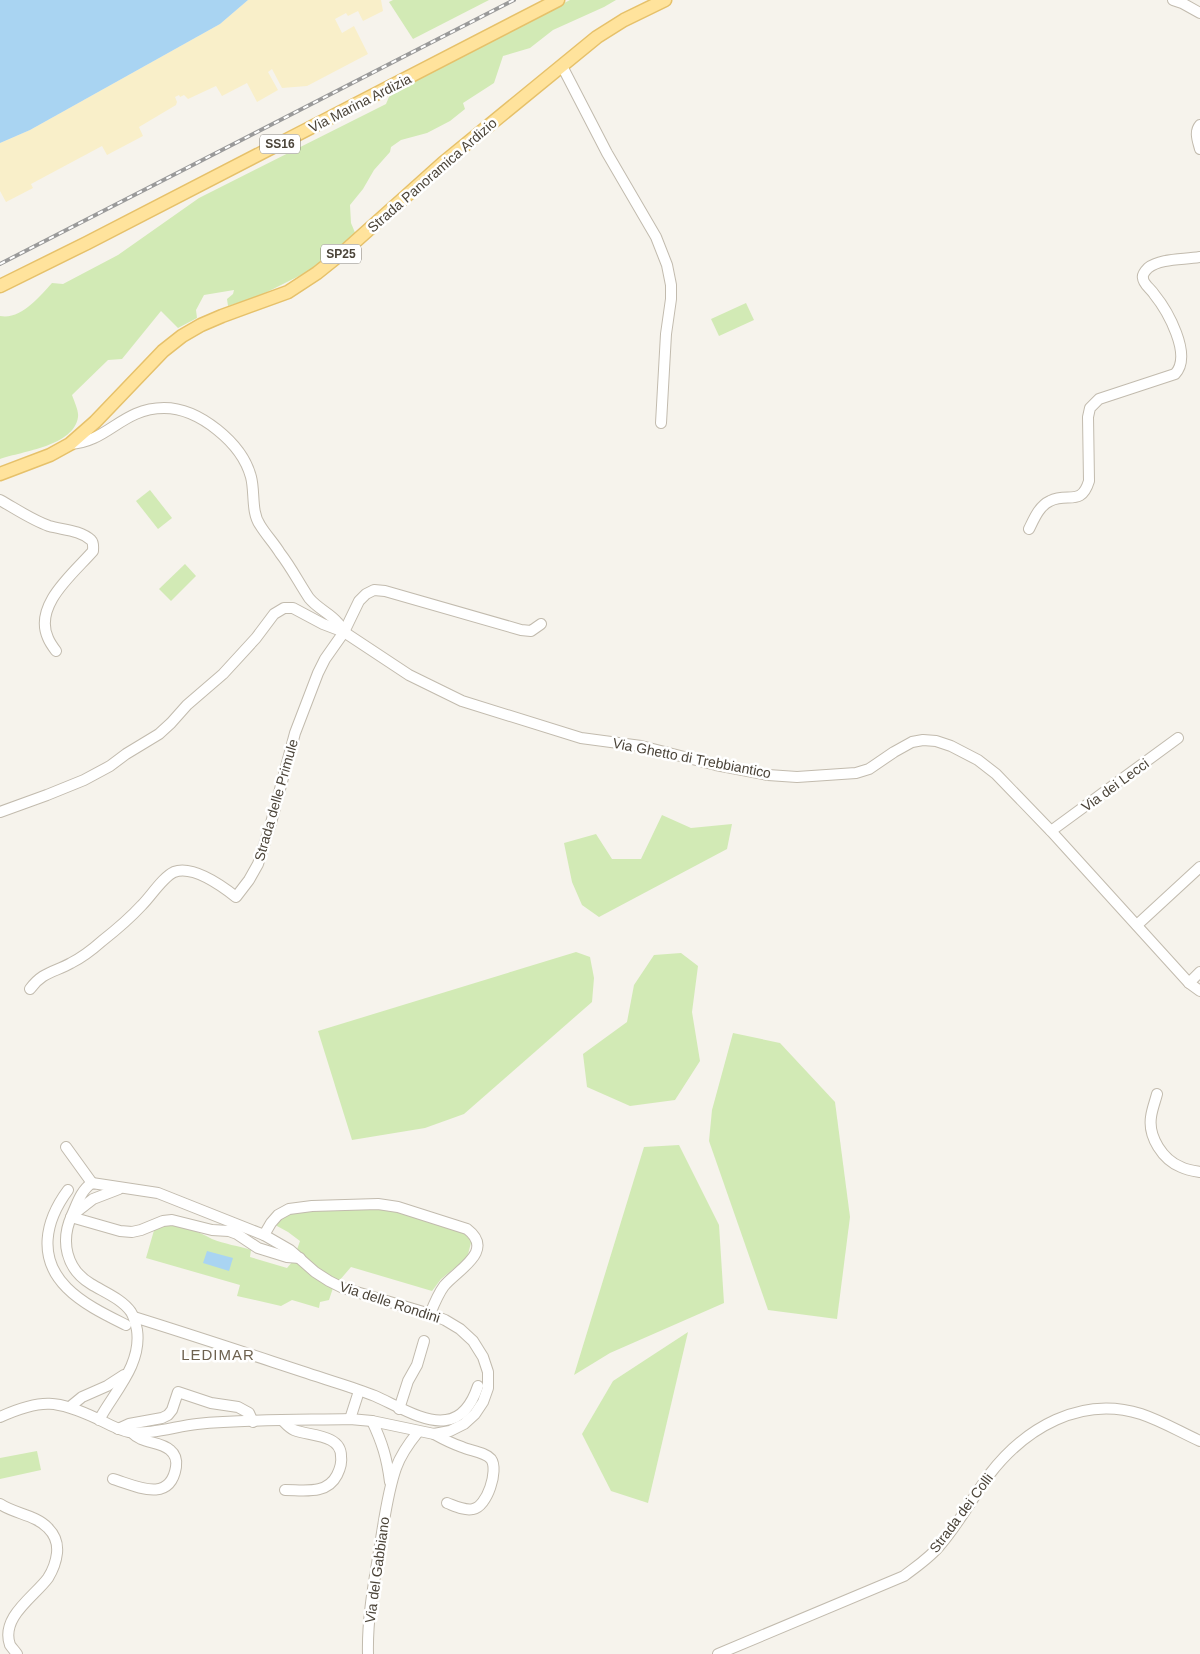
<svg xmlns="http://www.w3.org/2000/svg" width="1200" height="1654" font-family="Helvetica,sans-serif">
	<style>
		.green { fill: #d2eab5 }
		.sand { fill: #f9efc9 }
		.water { fill: #a9d4f2 }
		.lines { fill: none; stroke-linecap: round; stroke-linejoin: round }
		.minor-casing { stroke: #c2bbae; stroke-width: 12 }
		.major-casing { stroke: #e6c16a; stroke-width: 15 }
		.minor { stroke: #fff; stroke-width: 10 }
		.major { stroke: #ffe39c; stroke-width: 12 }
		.rail-casing { stroke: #9a9a9a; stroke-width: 4 }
		.rail { stroke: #fff; stroke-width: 2; stroke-dasharray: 5.5; stroke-linecap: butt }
		.labels { text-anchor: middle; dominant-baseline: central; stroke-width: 5; stroke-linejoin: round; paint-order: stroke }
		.shield { fill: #fff; stroke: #817c74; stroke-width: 1 }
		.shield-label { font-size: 12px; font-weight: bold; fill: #4b4439 }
		.street-label { font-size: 14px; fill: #4b4439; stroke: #fff }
		.neighbourhood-label { font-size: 15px; letter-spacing: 1px; fill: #6e6250; stroke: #fff }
	</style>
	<rect width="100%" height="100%" fill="#f6f3ec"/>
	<g class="green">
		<path d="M393,0H489L413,39L389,2Z"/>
		<path d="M570,0H616L604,7L553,30L530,48L503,56L494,83L463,103L465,109L450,121L427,133L401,140L391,147L390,152L374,170L363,189L350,205L351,223L356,235L315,268L259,296L228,306L227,299L233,294L234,290L204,295L196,310L197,318L178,328L161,311L122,359L108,360L72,395C74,401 79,411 78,417C74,446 23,451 0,459V316C21,320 39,297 52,283L63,284L118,255L199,198L386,104L391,92Z"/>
		<path d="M746,303L754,320L719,336L711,319Z"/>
		<path d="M150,490L172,518L158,529L136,501Z"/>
		<path d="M185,564L196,576L171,601L159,589Z"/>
		<path d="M662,815L691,828L732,824L727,849L599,917L582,905L572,882L564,843L596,834L612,859H641Z"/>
		<path d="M576,952L590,957L594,978L592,1002L464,1114L425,1128L352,1140L318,1031Z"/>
		<path d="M681,953L698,966L692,1012L700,1061L675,1100L630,1106L587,1087L583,1054L627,1022L634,985L654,955Z"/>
		<path d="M733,1033L780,1043L835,1102L850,1217L837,1319L768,1310L709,1141L712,1110Z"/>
		<path d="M679,1145L719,1225L724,1303L610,1353L574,1375L644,1147Z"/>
		<path d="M383,1207L465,1232L472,1239L467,1258L441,1279L432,1291L351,1267L333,1288L329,1300L320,1302L319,1308L292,1300L281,1306L237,1296L240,1285L146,1258L155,1227C178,1222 192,1229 212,1239C224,1244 239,1246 251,1250L250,1257L287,1268L293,1261L300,1241L288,1232L277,1226L276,1220L287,1212Z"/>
		<path d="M688,1332L648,1503L611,1491L582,1434L613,1381Z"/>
		<path d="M37,1451L41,1470L0,1479V1458Z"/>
	</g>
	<path class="sand" d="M248,0H381L383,11L363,21L358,11L348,16L346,13L335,19L342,33L354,26L368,54L307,86L282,88L272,69L268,72L278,90L257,102L247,83L222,96L216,86L188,99L184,95L180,97L179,95L175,97L177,102L176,105L139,127L143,136L107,155L102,146L31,184L33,188L6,202L0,191V143L30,130L220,24Z"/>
	<g class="water">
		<path d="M0,0H248L220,24L30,130L0,143Z"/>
		<path d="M207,1251L233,1258L229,1271L203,1263Z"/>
	</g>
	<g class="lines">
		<g class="minor-casing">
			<g id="minor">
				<path d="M1173,0L1182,3L1200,13"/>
				<path d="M562,66L607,153L656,237L667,265L671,285V299L666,334L661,423"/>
				<path d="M1200,125C1194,132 1198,141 1200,149"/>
				<path d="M70,444C108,442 122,408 164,408C199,408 242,443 251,477C255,492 251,512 260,525C266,535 274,543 280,553C291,567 299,583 309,598C318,609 330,613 338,623C340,625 342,629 344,632"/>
				<path d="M0,500C16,509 32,520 49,526C63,530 80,530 91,540C94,543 93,547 93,551C74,573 33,605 48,638C50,643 53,647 56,651"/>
				<path d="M1029,529C1034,519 1039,506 1050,501C1068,492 1081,507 1089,481L1088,417L1090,408L1099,399L1175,374C1193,355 1167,310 1154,294C1151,289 1143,284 1143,278C1142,275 1145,271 1148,268C1161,258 1184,260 1200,257"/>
				<path d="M0,812L47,795L84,780L110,766L126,754L159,734L171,723L187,705L223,674L256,638L274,614L284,608H293L323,624L344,632L409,675L462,701L581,738L641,746L716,765L768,775L797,777L856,773L869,769L894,752L912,742L923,740L936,741L951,746L978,760L996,774L1051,831L1189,983L1200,991"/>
				<path d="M1051,831L1178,738"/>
				<path d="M1137,925L1200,867"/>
				<path d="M1189,983L1200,972"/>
				<path d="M30,989C42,972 55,972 71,963C83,957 93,949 102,941C116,930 130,918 142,905C151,896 163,877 174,872C193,865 222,886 236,897L249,880L258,864L271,823L295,733L318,673L325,659L344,632L359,601L366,594L374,590L385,591L521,630L531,631L541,624"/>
				<path d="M1157,1094C1155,1102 1152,1109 1151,1117C1148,1137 1163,1160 1181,1167C1187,1170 1194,1171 1200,1172"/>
				<path d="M66,1147L92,1183"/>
				<path d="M68,1190C45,1221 37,1258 67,1288C83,1304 106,1315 126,1325"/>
				<path d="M75,1213L93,1199L119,1189"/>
				<path d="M71,1217L120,1231L132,1232L141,1230L163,1221L172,1220L212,1230L229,1231L237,1234L258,1248L287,1257L300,1258"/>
				<path d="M264,1235L271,1223L278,1215L289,1209L312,1206L378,1204L398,1207L467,1229C496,1251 457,1270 444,1286C438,1294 434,1304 430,1314"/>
				<path d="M134,1317C192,1335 249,1354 307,1373C330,1381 353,1387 375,1396C394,1404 425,1424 446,1420C464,1418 473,1401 478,1386"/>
				<path d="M71,1406L82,1397L107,1386L124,1375"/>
				<path d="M399,1409L408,1381L417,1365L424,1341"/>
				<path d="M0,1417C42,1398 57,1400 98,1419C108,1424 118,1430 129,1432C150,1435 177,1426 197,1424C248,1419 299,1420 350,1419L372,1421L434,1434L450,1431L464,1424L475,1414L483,1402L488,1388V1372L483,1357L473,1341L460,1329L445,1320L430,1314L343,1288L329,1281L315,1272L290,1250L264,1235L158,1193L92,1183C81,1190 77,1204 72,1215C60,1241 66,1269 91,1284C104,1292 122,1299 131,1312C134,1317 136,1325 137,1330C142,1365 114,1392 99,1420"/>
				<path d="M350,1419L359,1391"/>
				<path d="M282,1420C286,1424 289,1428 294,1430C309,1436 341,1434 341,1456C342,1462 340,1469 337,1475C327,1495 304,1490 285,1490"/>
				<path d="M372,1421C382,1442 387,1458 390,1482"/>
				<path d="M118,1429L129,1424L162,1418L168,1415L172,1410L178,1392L211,1403L238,1407L249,1413L253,1422"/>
				<path d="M434,1434C443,1439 453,1444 462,1447C471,1451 485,1452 491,1459C499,1470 487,1507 473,1509C465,1511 455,1506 447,1503"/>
				<path d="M113,1479C136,1486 170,1504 176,1467C177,1460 175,1454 170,1450C162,1443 150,1443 141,1439C137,1437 134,1435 131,1432"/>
				<path d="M0,1504C15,1514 36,1515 48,1528C55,1535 58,1543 57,1553C56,1562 53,1570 48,1578C35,1596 0,1617 10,1645C12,1648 15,1651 17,1654"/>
				<path d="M368,1654C367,1616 375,1577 381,1539C385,1515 388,1491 396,1468C401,1454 409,1443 418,1432"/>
				<path d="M718,1654L904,1576C917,1566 931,1557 941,1544C959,1523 973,1497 989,1475C1025,1428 1081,1395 1141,1414C1162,1421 1180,1432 1200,1441"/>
			</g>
		</g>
		<g class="major-casing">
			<g id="major">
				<path d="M0,286L87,243L558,0"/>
				<path d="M0,474L50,455L70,444L95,422L163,351L182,336L201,325L222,316L288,292L317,273L347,249L443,163L597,37L624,20L665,0"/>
			</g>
		</g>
		<use href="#minor" class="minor"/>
		<use href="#major" class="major"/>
		<g class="rail-casing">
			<path id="rail" d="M0,264L514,0"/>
		</g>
		<use href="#rail" class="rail"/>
	</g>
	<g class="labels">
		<g class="shield">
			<rect x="260" y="134.5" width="40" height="19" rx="4"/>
			<rect x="321" y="244.5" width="40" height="19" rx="4"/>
		</g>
		<g class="shield-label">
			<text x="280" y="144">SS16</text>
			<text x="341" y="254">SP25</text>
		</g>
		<g class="street-label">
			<text transform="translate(360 103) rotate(-27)">Via Marina Ardizia</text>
			<text transform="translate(432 175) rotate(-41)">Strada Panoramica Ardizio</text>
			<text transform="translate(692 758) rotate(11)">Via Ghetto di Trebbiantico</text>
			<text transform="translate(1115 785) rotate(-36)">Via dei Lecci</text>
			<text transform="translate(276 800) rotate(-74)">Strada delle Primule</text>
			<text transform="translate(390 1302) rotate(18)">Via delle Rondini</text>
			<text transform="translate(961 1513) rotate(-53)">Strada dei Colli</text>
			<text transform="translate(377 1570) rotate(-82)">Via del Gabbiano</text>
		</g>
		<g class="neighbourhood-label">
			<text x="218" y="1354">LEDIMAR</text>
		</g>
	</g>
</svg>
